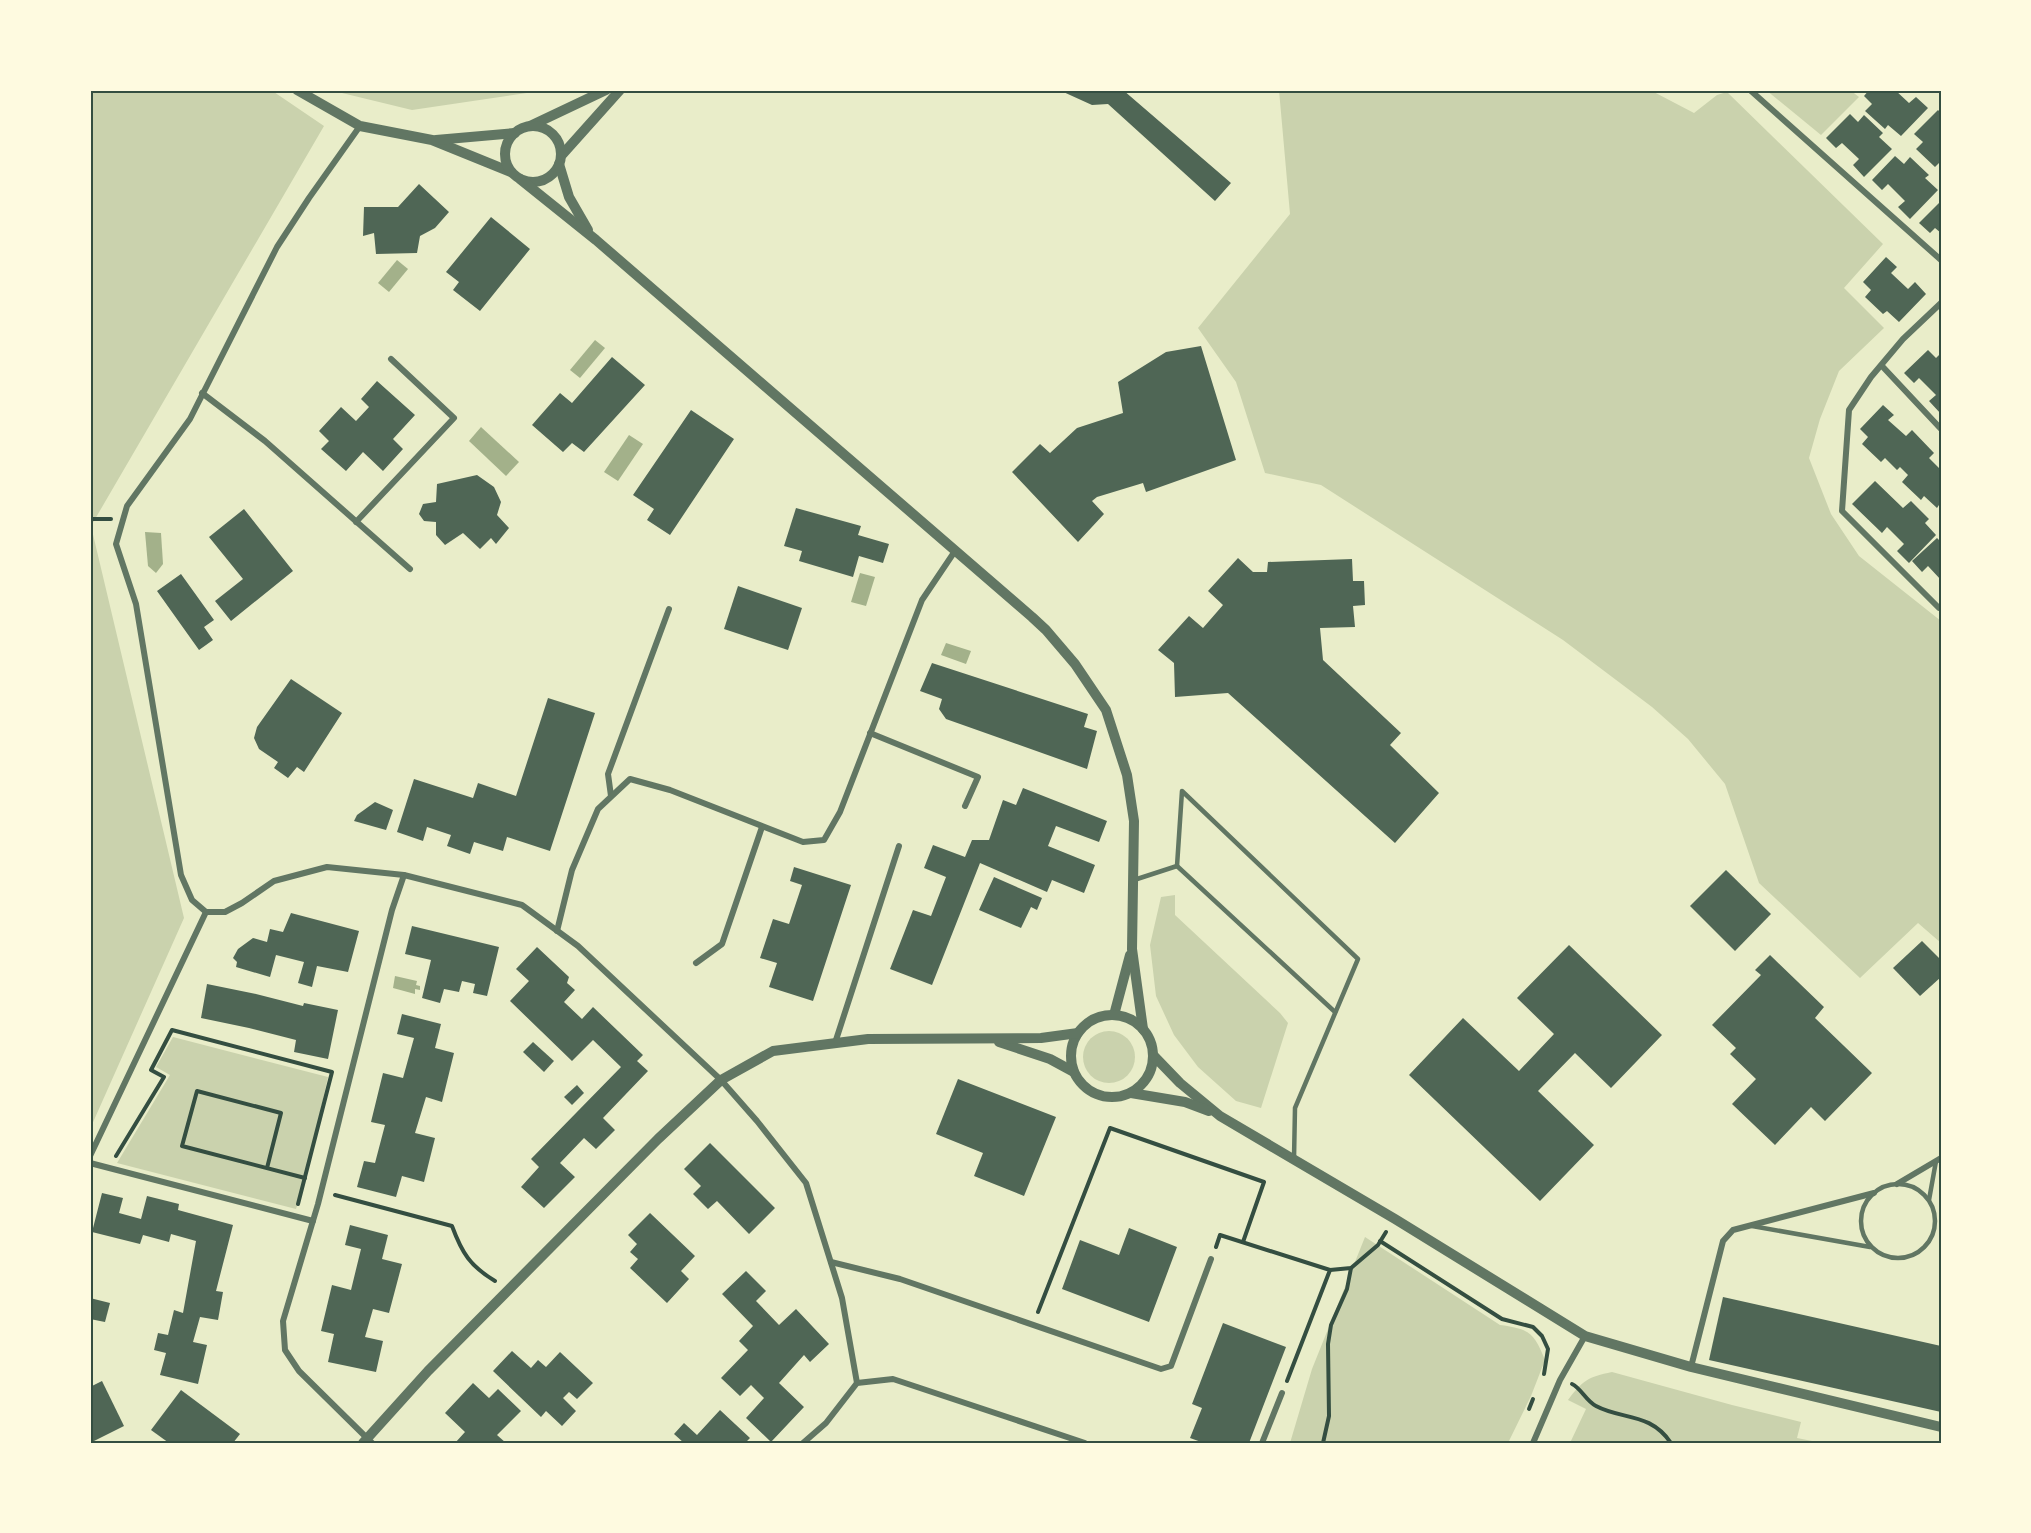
<svg xmlns="http://www.w3.org/2000/svg" width="2031" height="1533" font-family="'Golos Text',sans-serif">
	<style>
		.green { fill: #cad2ad }
		.water { fill: #a3b18a }
		.building { fill: #4f6655 }
		.lines { fill: none; stroke-linecap: round; stroke-linejoin: round }
		.path { stroke: #344e41; stroke-width: 4 }
		.service { stroke: #617663; stroke-width: 4.5 }
		.minor { stroke: #617663; stroke-width: 6 }
		.tertiary { stroke: #617663; stroke-width: 10 }
		.neatline { fill: none; stroke: #344e41; stroke-width: 2 }
	</style>
	<rect width="100%" height="100%" fill="#e9edc9"/>
	<g class="green">
		<path d="M90,90H271L324,126L91,526L184,918L90,1129Z"/>
		<path d="M336,90H547L412,110L342,93Z"/>
		<path d="M1279,90H1650L1694,113L1717,95L1727,92L1883,244L1844,288L1884,328L1839,371L1820,419L1809,458L1831,514L1859,556L1941,621V943L1918,923L1860,978L1759,883L1725,784L1688,739L1652,707L1563,640L1321,485L1265,473L1236,382L1198,328L1290,214Z"/>
		<path d="M1766,90H1850L1859,97L1821,135Z"/>
		<path d="M1175,895V915L1280,1013L1288,1023L1261,1108L1236,1101L1198,1067L1174,1035L1156,996L1150,945L1161,897Z"/>
		<circle cx="1109" cy="1057" r="26"/>
		<path d="M173,1037L328,1077L304,1185L296,1209L117,1163L170,1075L156,1067Z"/>
		<path d="M1365,1237L1500,1325C1530,1329 1534,1333 1545,1360L1531,1396L1508,1443H1290L1312,1369Z"/>
		<path d="M1612,1372L1732,1405L1801,1422L1797,1438L1822,1443H1570L1586,1409L1568,1400C1583,1380 1588,1377 1612,1372Z"/>
	</g>
	<g class="water">
		<path d="M397,260L408,269L389,292L378,283Z"/>
		<path d="M595,340L605,348L580,378L570,370Z"/>
		<path d="M481,427L519,462L506,476L469,441Z"/>
		<path d="M629,435L643,444L618,481L604,472Z"/>
		<path d="M145,532L161,533L163,564L156,573L148,566Z"/>
		<path d="M860,573L875,577L866,606L851,602Z"/>
		<path d="M946,643L971,651L966,664L941,655Z"/>
		<path d="M395,976L417,981L416,985L420,986V990L415,989V994L393,988Z"/>
	</g>
	<g class="building">
		<path d="M1059,90H1123L1231,183L1215,201L1108,104L1092,105Z"/>
		<path d="M1869,90H1895L1909,103L1916,97L1928,108L1901,136L1888,125L1885,129L1865,111L1872,104L1864,96Z"/>
		<path d="M1938,110L1941,113V165L1939,163L1935,167L1916,149L1923,142L1914,134Z"/>
		<path d="M1850,114L1858,122L1864,115L1883,133L1879,137L1892,149L1864,177L1853,165L1859,159L1842,143L1836,148L1826,138Z"/>
		<path d="M1895,156L1904,164L1910,157L1929,175L1925,178L1938,190L1910,219L1898,207L1905,201L1888,184L1882,190L1872,180Z"/>
		<path d="M419,184L449,212L435,228L420,236L417,253L376,254L374,233L363,236L364,207H398Z"/>
		<path d="M1941,201V233L1935,228L1930,233L1919,223Z"/>
		<path d="M491,217L530,249L480,311L453,290L459,282L446,272Z"/>
		<path d="M1886,257L1897,267L1891,273L1908,289L1915,282L1926,294L1899,322L1887,311L1883,314L1865,297L1871,290L1863,282Z"/>
		<path d="M1201,346L1236,460L1146,492L1143,483L1097,497L1092,501L1104,514L1078,542L1012,472L1040,444L1050,453L1077,428L1123,413L1118,382L1166,352Z"/>
		<path d="M1928,350L1936,358L1941,353V414L1929,401L1936,395L1919,378L1914,383L1904,373Z"/>
		<path d="M612,357L645,385L584,452L572,443L563,452L532,425L560,393L572,403Z"/>
		<path d="M377,381L415,415L393,439L403,449L383,471L363,452L346,471L321,449L329,441L319,431L341,407L356,421L369,407L361,399Z"/>
		<path d="M1883,405L1894,415L1888,420L1906,436L1912,430L1934,453L1929,458L1941,470V507L1939,505L1937,508L1924,496L1921,500L1902,482L1908,475L1900,467L1897,470L1885,458L1881,462L1862,444L1868,437L1860,429Z"/>
		<path d="M691,410L734,439L670,535L647,520L654,509L633,495Z"/>
		<path d="M477,475L494,487L501,502L497,515L509,528L496,544L491,538L480,549L463,533L445,545L436,535V522L424,521L419,514L423,504L436,502L437,484Z"/>
		<path d="M1875,481L1903,508L1911,501L1929,519L1925,523L1936,535L1909,563L1897,551L1904,544L1887,527L1882,533L1852,504Z"/>
		<path d="M796,508L861,526L858,535L889,544L883,563L859,556L853,577L799,561L802,551L784,546Z"/>
		<path d="M244,509L293,571L231,621L215,601L243,579L209,537Z"/>
		<path d="M1937,538L1941,542V580L1928,566L1922,572L1912,561Z"/>
		<path d="M1238,558L1253,572H1267L1268,562L1352,559L1353,581H1364L1365,605L1353,606L1355,627L1320,628L1323,660L1401,733L1390,745L1439,793L1395,843L1228,693L1175,697L1174,663L1158,650L1189,616L1203,628L1223,605L1208,591Z"/>
		<path d="M181,574L214,620L204,627L213,640L199,650L157,591Z"/>
		<path d="M738,586L802,608L788,650L724,629Z"/>
		<path d="M932,663L1088,714L1084,727L1097,731L1087,769L946,719L939,709L942,699L920,691Z"/>
		<path d="M291,679L342,713L304,772L297,767L288,778L274,768L278,762L259,749L254,738L257,727Z"/>
		<path d="M548,698L595,713L550,851L507,837L503,851L474,842L470,854L447,846L451,835L427,827L423,841L397,832L414,779L473,798L478,783L516,796Z"/>
		<path d="M1023,788L1107,821L1099,842L1056,826L1048,846L1095,865L1084,893L1052,880L1047,892L980,863L932,985L890,969L913,910L931,916L946,877L924,868L933,845L965,857L972,840H989L1003,800L1016,805Z"/>
		<path d="M375,802L393,810L386,830L354,821L357,815Z"/>
		<path d="M794,867L851,885L813,1001L769,987L777,963L760,958L773,919L789,924L802,885L790,881Z"/>
		<path d="M1726,870L1771,914L1735,951L1690,906Z"/>
		<path d="M994,877L1042,898L1037,910L1031,907L1021,928L979,910Z"/>
		<path d="M291,913L359,931L348,972L317,966L312,987L298,983L304,962L276,955L270,977L236,967L237,962L233,958L238,949L253,938L267,942L270,929L283,932Z"/>
		<path d="M412,926L499,947L487,996L473,993L475,984L462,981L459,992L444,989L440,1003L422,998L431,960L405,954Z"/>
		<path d="M1922,941L1941,960V977L1920,996L1893,968Z"/>
		<path d="M1569,945L1662,1035L1611,1088L1575,1053L1538,1091L1594,1145L1540,1201L1409,1075L1463,1018L1519,1071L1554,1034L1517,998Z"/>
		<path d="M537,947L569,977L567,983L575,990L564,1002L582,1019L593,1007L643,1055L637,1061L648,1071L603,1118L615,1130L596,1149L584,1138L560,1163L575,1177L544,1208L521,1187L539,1167L531,1159L621,1067L593,1040L572,1061L510,1001L529,981L516,969Z"/>
		<path d="M1770,955L1824,1007L1815,1018L1872,1073L1825,1121L1811,1107L1775,1145L1732,1104L1756,1079L1730,1054L1736,1048L1712,1025L1761,975L1755,970Z"/>
		<path d="M207,984L256,994L303,1006L304,1003L338,1010L328,1059L294,1052L296,1040L249,1028L201,1018Z"/>
		<path d="M402,1014L441,1024L435,1048L454,1053L442,1102L426,1097L415,1133L435,1138L424,1182L402,1176L396,1197L357,1187L364,1161L375,1163L385,1125L371,1122L383,1073L403,1078L414,1038L397,1034Z"/>
		<path d="M533,1042L554,1061L544,1072L523,1052Z"/>
		<path d="M958,1079L1056,1117L1024,1196L974,1176L983,1153L936,1134Z"/>
		<path d="M577,1085L584,1093L572,1105L564,1097Z"/>
		<path d="M710,1143L775,1208L749,1234L717,1201L708,1209L693,1194L701,1186L684,1169Z"/>
		<path d="M102,1193L123,1198L119,1213L141,1219L147,1196L179,1204L178,1210L233,1225L216,1291L223,1292L218,1320L200,1317L193,1342L207,1345L198,1384L160,1375L166,1353L154,1350L158,1333L168,1335L174,1310L183,1313L196,1241L171,1234L169,1242L143,1235L140,1244L92,1232Z"/>
		<path d="M650,1213L695,1256L681,1271L689,1279L667,1303L630,1268L638,1259L630,1252L637,1244L628,1235Z"/>
		<path d="M350,1225L388,1235L382,1259L402,1264L389,1313L373,1309L365,1337L383,1341L376,1372L328,1362L334,1334L321,1331L332,1285L351,1290L361,1249L345,1245Z"/>
		<path d="M1129,1228L1177,1247L1149,1322L1062,1289L1080,1240L1119,1255Z"/>
		<path d="M746,1271L766,1291L756,1301L779,1325L796,1309L829,1344L810,1362L804,1355L779,1383L804,1407L771,1442L746,1418L764,1398L751,1385L740,1396L721,1378L748,1350L739,1341L753,1326L722,1294Z"/>
		<path d="M1723,1297L1941,1346V1412L1709,1360Z"/>
		<path d="M90,1298L110,1303L105,1322L90,1319Z"/>
		<path d="M1223,1323L1286,1347L1249,1443H1204L1190,1438L1202,1408L1192,1404Z"/>
		<path d="M512,1351L531,1368L538,1360L546,1367L560,1352L593,1383L577,1399L569,1392L563,1398L576,1411L562,1426L546,1411L541,1417L493,1371Z"/>
		<path d="M102,1381L124,1426L90,1443V1387Z"/>
		<path d="M473,1383L489,1398L498,1389L521,1411L497,1435L506,1443H455L465,1432L445,1413Z"/>
		<path d="M181,1390L240,1434L233,1443H169L151,1430Z"/>
		<path d="M720,1410L750,1438L745,1443H684L674,1434L684,1423L697,1435Z"/>
	</g>
	<g class="lines">
		<g class="path">
			<path d="M90,519H111"/>
			<path d="M116,1156L164,1077L151,1070L172,1030L332,1072L298,1204"/>
			<path d="M267,1168L281,1113L197,1091L182,1146L305,1178"/>
			<path d="M335,1195L452,1226C462,1253 470,1266 495,1281"/>
			<path d="M1380,1241L1502,1319L1533,1327L1542,1336L1548,1349L1544,1374"/>
			<path d="M1216,1247L1220,1235L1330,1270L1287,1381"/>
			<path d="M1330,1270L1351,1268L1378,1245L1386,1232"/>
			<path d="M1038,1312L1110,1128L1264,1182L1243,1242"/>
			<path d="M1572,1384C1581,1388 1586,1401 1596,1406C1622,1420 1650,1412 1671,1443"/>
			<path d="M1529,1409L1533,1399"/>
			<path d="M1323,1443L1329,1416L1328,1344L1331,1325L1347,1289L1351,1268"/>
		</g>
		<g class="service">
			<path d="M1177,866L1182,791L1358,959L1295,1108L1294,1159"/>
			<path d="M1177,866L1335,1012"/>
			<path d="M1134,880L1177,866"/>
			<circle cx="1898" cy="1221" r="37"/>
			<path d="M1929,1200L1936,1161"/>
			<path d="M1752,1226L1870,1247"/>
		</g>
		<g class="minor">
			<path d="M1750,90L1941,260"/>
			<path d="M360,126L309,198L277,247L190,419L127,506L116,544L136,604L181,875L192,900L206,912H225L242,903L274,881L327,867L404,875L522,905L578,946L721,1080L757,1121L806,1183L842,1298L857,1383"/>
			<path d="M1941,303L1903,339L1871,377L1849,410L1842,511L1939,608L1941,607"/>
			<path d="M1882,366L1941,429"/>
			<path d="M202,393L265,441L410,569"/>
			<path d="M356,522L454,418L391,359"/>
			<path d="M870,733L978,777L965,806"/>
			<path d="M611,796L608,774L669,609"/>
			<path d="M557,931L572,870L598,809L630,779L670,790L803,842L824,840L840,812L922,600L955,551"/>
			<path d="M696,963L722,944L762,827"/>
			<path d="M835,1043L899,846"/>
			<path d="M90,1156L206,912"/>
			<path d="M90,1163L313,1221"/>
			<path d="M1897,1184L1941,1158"/>
			<path d="M831,1262L900,1279L1161,1369L1171,1366L1211,1259"/>
			<path d="M1691,1367L1723,1241L1733,1230L1874,1193"/>
			<path d="M372,1443L299,1371L285,1350L283,1321L318,1204L392,910L404,875"/>
			<path d="M803,1443L826,1423L857,1383L893,1379L1085,1443"/>
			<path d="M1262,1443L1282,1393"/>
			<path d="M1533,1443L1560,1380L1585,1336"/>
		</g>
		<g class="tertiary">
			<path d="M297,90L360,126L432,140L511,172"/>
			<path d="M530,126L606,90"/>
			<circle cx="533" cy="154" r="28"/>
			<path d="M436,140L515,133"/>
			<path d="M561,156L620,90"/>
			<path d="M559,164L569,197L588,230"/>
			<path d="M520,179L596,240L1032,617L1046,630L1075,664L1106,710L1127,775L1134,821L1132,949L1143,1029"/>
			<path d="M1114,1015L1130,955"/>
			<circle cx="1112" cy="1056" r="41"/>
			<path d="M999,1042L1050,1059L1074,1072"/>
			<path d="M1153,1055L1180,1083L1220,1116L1395,1219L1585,1336L1691,1367L1941,1427"/>
			<path d="M1131,1093L1185,1102L1209,1111"/>
			<path d="M363,1443L428,1371L658,1139L721,1080L773,1051L868,1039L1041,1038L1078,1033"/>
		</g>
	</g>
	<rect width="2031" height="1533" fill="none" stroke="#fefae0" stroke-width="183"/>
	<rect x="92" y="92" width="1848" height="1350" class="neatline"/>
</svg>
